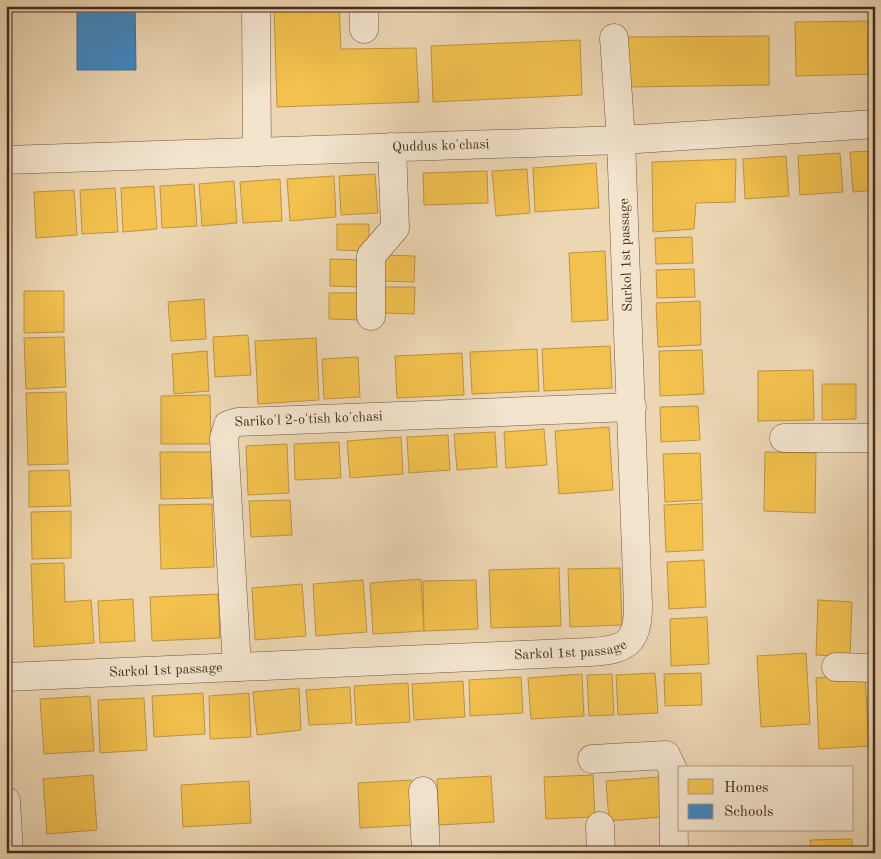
<svg xmlns="http://www.w3.org/2000/svg" width="881" height="859" font-family="'Old Standard TT',serif">
	<style>
		.homes { fill: #f2c14e; stroke: #be943f }
		.schools { fill: #3f88c5; stroke: #416c92 }
		.lines { fill: none; stroke-linecap: round; stroke-linejoin: round }
		.minor-casing { stroke: #705542; stroke-width: 29 }
		.minor { stroke: #f3e4ce; stroke-width: 28 }
		.labels { text-anchor: middle; dominant-baseline: central; stroke-width: 5; stroke-linejoin: round; paint-order: stroke }
		.street-label { font-size: 14px; fill: #462a1c; stroke: #f3e4ce }
	</style>
	<rect width="100%" height="100%" fill="#ecd6b3"/>
	<filter id="stains"><feTurbulence type="fractalNoise" baseFrequency=".004" numOctaves="4"/><feColorMatrix values="0 0 0 0 .2 0 0 0 0 .09 0 0 0 0 .02 0 0 0 .5 -.17"/></filter>
	<radialGradient id="worn" r=".72"><stop offset=".6" stop-color="#630" stop-opacity="0"/><stop offset="1" stop-color="#630" stop-opacity=".3"/></radialGradient>
	<g class="homes">
		<path d="M274,6H339L341,49L416,48L419,102L277,107Z"/>
		<path d="M875,21V74L796,76L795,22Z"/>
		<path d="M769,36V85L627,87L626,37Z"/>
		<path d="M580,40L582,95L433,102L431,46Z"/>
		<path d="M875,151V190L853,192L850,152Z"/>
		<path d="M840,153L843,192L800,195L798,156Z"/>
		<path d="M786,156L789,196L745,199L743,159Z"/>
		<path d="M736,159L735,202L696,203L694,229L653,232L652,162Z"/>
		<path d="M596,163L599,208L535,212L533,168Z"/>
		<path d="M527,169L530,213L496,216L492,171Z"/>
		<path d="M487,171L488,203L424,205L423,173Z"/>
		<path d="M375,174L378,213L341,215L339,176Z"/>
		<path d="M334,176L336,217L290,221L287,179Z"/>
		<path d="M280,179L282,221L243,223L240,182Z"/>
		<path d="M234,181L237,223L202,226L199,184Z"/>
		<path d="M194,184L197,226L162,228L160,186Z"/>
		<path d="M154,186L157,229L123,232L121,188Z"/>
		<path d="M115,188L118,232L82,234L80,190Z"/>
		<path d="M74,190L77,235L36,238L34,192Z"/>
		<path d="M874,216H875V256H872Z"/>
		<path d="M337,224H369V251L337,250Z"/>
		<path d="M692,237L693,263L656,264L655,238Z"/>
		<path d="M605,251L608,320L572,322L569,253Z"/>
		<path d="M383,255L415,256L414,282L382,281Z"/>
		<path d="M330,259L363,260L362,287L330,286Z"/>
		<path d="M694,269L695,297L657,298L656,270Z"/>
		<path d="M383,287H415L414,314L382,313Z"/>
		<path d="M24,291H64V332L24,333Z"/>
		<path d="M329,293H362L361,320L329,319Z"/>
		<path d="M204,299L206,339L171,341L168,302Z"/>
		<path d="M700,301L701,345L658,347L656,303Z"/>
		<path d="M248,335L251,375L215,377L213,337Z"/>
		<path d="M64,337L66,387L26,389L24,338Z"/>
		<path d="M316,338L319,400L258,404L255,341Z"/>
		<path d="M610,346L612,388L544,391L542,349Z"/>
		<path d="M537,349L539,391L472,394L470,352Z"/>
		<path d="M702,350L704,394L660,396L659,351Z"/>
		<path d="M207,351L209,391L174,394L172,354Z"/>
		<path d="M462,353L464,395L397,398L395,356Z"/>
		<path d="M358,357L360,397L324,399L322,359Z"/>
		<path d="M813,370L814,420L758,421V371Z"/>
		<path d="M822,384H856V419L822,420Z"/>
		<path d="M66,392L68,464L28,465L26,393Z"/>
		<path d="M210,395L211,444H161V396Z"/>
		<path d="M698,406L700,440L661,442L660,407Z"/>
		<path d="M609,427L613,490L559,494L555,431Z"/>
		<path d="M544,429L547,465L506,468L504,432Z"/>
		<path d="M495,432L497,467L457,470L454,434Z"/>
		<path d="M448,435L450,470L409,473L407,437Z"/>
		<path d="M401,437L403,474L350,478L347,441Z"/>
		<path d="M339,442L341,478L295,480L294,444Z"/>
		<path d="M287,444L289,493L248,495L246,446Z"/>
		<path d="M160,452H211L212,498L161,499Z"/>
		<path d="M765,452L816,453L815,513L764,511Z"/>
		<path d="M700,453L702,500L665,502L663,454Z"/>
		<path d="M69,470L71,506L29,507V471Z"/>
		<path d="M290,500L292,535L251,537L249,501Z"/>
		<path d="M702,503L703,550L666,552L664,505Z"/>
		<path d="M212,504L214,567L161,569L159,505Z"/>
		<path d="M71,511V558L32,559L31,512Z"/>
		<path d="M704,560L706,607L669,609L667,562Z"/>
		<path d="M64,563L65,602L91,600L94,643L34,647L31,564Z"/>
		<path d="M559,568L561,626L491,628L489,570Z"/>
		<path d="M620,568L622,625L570,627L568,569Z"/>
		<path d="M421,579L424,631L373,634L370,583Z"/>
		<path d="M363,580L367,632L316,636L313,584Z"/>
		<path d="M476,580L478,629L424,631L423,581Z"/>
		<path d="M302,584L306,636L255,640L252,588Z"/>
		<path d="M218,594L220,638L152,641L150,597Z"/>
		<path d="M133,599L135,641L100,643L98,601Z"/>
		<path d="M818,600L852,602L850,657L816,655Z"/>
		<path d="M707,617L709,664L671,666L670,619Z"/>
		<path d="M806,653L810,724L761,727L757,656Z"/>
		<path d="M655,673L658,713L618,715L616,675Z"/>
		<path d="M701,673L702,705L665,706L664,674Z"/>
		<path d="M582,674L584,716L531,719L528,678Z"/>
		<path d="M612,674L614,715L589,716L587,675Z"/>
		<path d="M865,675L869,746L819,749L816,678Z"/>
		<path d="M521,677L523,713L470,716L469,680Z"/>
		<path d="M463,681L465,717L414,720L412,684Z"/>
		<path d="M408,683L410,722L356,725L354,686Z"/>
		<path d="M350,687L352,723L309,725L306,690Z"/>
		<path d="M299,688L301,730L257,735L253,692Z"/>
		<path d="M203,693L205,734L154,737L152,696Z"/>
		<path d="M249,693L251,737L210,739L209,696Z"/>
		<path d="M90,696L94,751L44,754L40,699Z"/>
		<path d="M144,698L147,750L100,753L98,700Z"/>
		<path d="M93,775L97,830L47,834L43,779Z"/>
		<path d="M593,775L595,817L546,819L544,777Z"/>
		<path d="M491,776L494,822L439,825L437,779Z"/>
		<path d="M660,777L662,817L609,821L606,781Z"/>
		<path d="M411,780L414,825L360,828L358,783Z"/>
		<path d="M249,781L251,823L183,827L181,785Z"/>
		<path d="M852,839V853H811L810,840Z"/>
		<path d="M734,848L735,853H697V850Z"/>
		<path d="M793,848V853H755V850Z"/>
		<path d="M594,849V853H554V851Z"/>
	</g>
	<path class="schools" d="M77,6H135L136,70H77Z"/>
	<g class="lines">
		<g class="minor-casing">
			<g id="minor">
				<path d="M256,6L257,152"/>
				<path d="M364,6V29"/>
				<path id="s1" d="M6,160L621,140L875,124"/>
				<path d="M371,316V256L395,228L392,147"/>
				<path d="M784,438H875"/>
				<path id="s2" d="M237,667L224,438L228,425L238,422L632,407"/>
				<path d="M836,667L875,668"/>
				<path id="s3" d="M6,677L590,652C625,650 638,644 638,606L621,140L614,38"/>
				<path d="M592,759L666,755L673,770L674,853"/>
				<path d="M423,791L426,853"/>
				<path d="M6,801L9,853"/>
				<path d="M600,826L601,853"/>
			</g>
		</g>
		<use href="#minor" class="minor"/>
	</g>
	<g class="labels">
		<g class="street-label">
			<text stroke="none"><textPath href="#s1" startOffset="435">Quddus ko'chasi</textPath></text>
			<text transform="translate(626 255) rotate(-92)">Sarkol 1st passage</text>
			<text stroke="none"><textPath href="#s2" startOffset="324">Sariko'l 2-o'tish ko'chasi</textPath></text>
			<text stroke="none"><textPath href="#s3" startOffset="565">Sarkol 1st passage</textPath></text>
			<text stroke="none"><textPath href="#s3" startOffset="160">Sarkol 1st passage</textPath></text>
		</g>
	</g>
	<rect width="881" height="859" fill="none" stroke="#ecd6b3" stroke-width="25"/>
	<rect x="8" y="8" width="866" height="844" fill="none" stroke="#462a1c" stroke-width="2.5"/>
	<rect x="12" y="12" width="856" height="834" fill="none" stroke="#462a1c"/>
	<rect x="678" y="766" width="175" height="65" fill="#f3e4ce" stroke="#ae9a87"/>
	<rect x="688" y="779" width="25" height="15" fill="#f2c14e" stroke="#ae9a87"/>
	<text x="724" y="792" font-size="15" fill="#462a1c">Homes</text>
	<rect x="688" y="804" width="25" height="15" fill="#3f88c5" stroke="#ae9a87"/>
	<text x="724" y="816" font-size="15" fill="#462a1c">Schools</text>
	<rect width="100%" height="100%" filter="url(#stains)"/>
	<rect width="100%" height="100%" fill="url(#worn)"/>
</svg>
